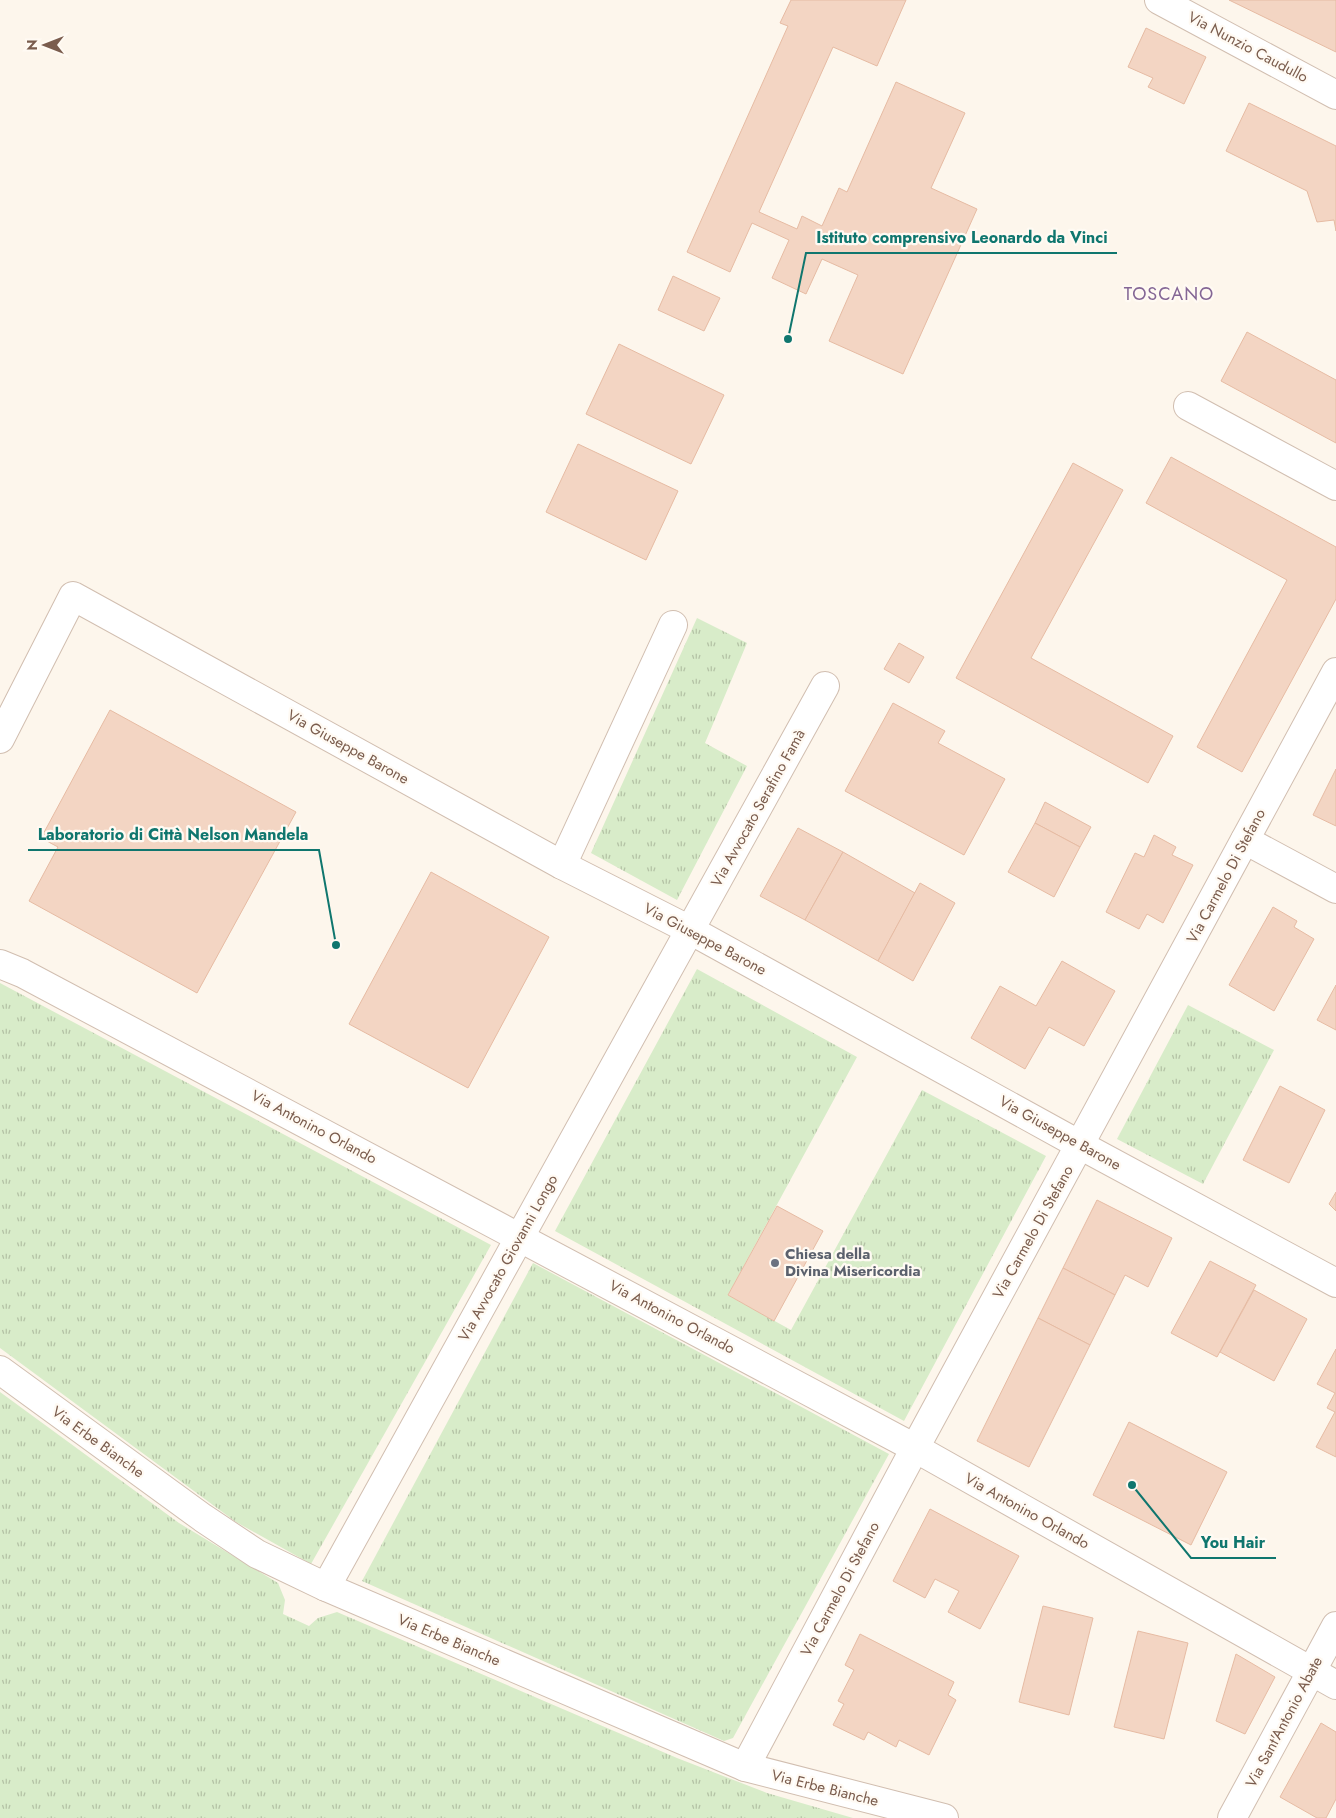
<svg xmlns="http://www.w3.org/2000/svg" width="1336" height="1818" font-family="Jost,sans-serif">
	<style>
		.grass { fill: url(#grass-tufts) }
		.building { fill: #f3d5c3; stroke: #e6bba3 }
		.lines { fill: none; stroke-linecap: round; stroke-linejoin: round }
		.minor-casing { stroke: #d1beb0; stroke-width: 30 }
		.minor { stroke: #fff; stroke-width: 28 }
		.worship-dot { fill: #6b7280; stroke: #fffaf3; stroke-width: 2 }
		.labels { text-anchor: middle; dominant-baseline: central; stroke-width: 4.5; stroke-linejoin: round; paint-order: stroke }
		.street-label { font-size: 15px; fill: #7a5c4d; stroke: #fffaf3 }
		.worship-label { font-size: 15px; font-weight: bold; fill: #5b616d; stroke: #fffaf3; text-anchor: start }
		.quarter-label { font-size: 18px; letter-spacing: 1px; fill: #846695; stroke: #fffaf3 }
		.leader { fill: none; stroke: #0f766e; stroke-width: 2 }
		.callout-dot { fill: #0f766e; stroke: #fffaf3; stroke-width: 2 }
		.callout-label { font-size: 16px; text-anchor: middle; font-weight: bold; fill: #0f766e; stroke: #fffaf3; stroke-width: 4.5; stroke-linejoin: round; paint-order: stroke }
	</style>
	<defs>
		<pattern id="grass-tufts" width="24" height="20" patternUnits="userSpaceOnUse" patternTransform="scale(1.25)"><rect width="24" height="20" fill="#d8ecc9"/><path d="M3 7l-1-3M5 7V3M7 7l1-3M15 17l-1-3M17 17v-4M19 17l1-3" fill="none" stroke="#b4c2a5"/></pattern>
	</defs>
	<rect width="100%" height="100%" fill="#fdf6ec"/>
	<g class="grass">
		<path d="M697,618L747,643L705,743L747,766L677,900L591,853Z"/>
		<path d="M697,969L857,1057L728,1295L791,1330L922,1090L1046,1156L904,1421L555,1231Z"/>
		<path d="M0,983L491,1245L311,1564L236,1522L0,1348Z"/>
		<path d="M1188,1005L1274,1050L1203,1184L1117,1139Z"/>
		<path d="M533,1263L889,1454L733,1738L724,1741L362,1581Z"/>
		<path d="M0,1392L179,1523L278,1583L285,1600L283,1614L309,1626L318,1618L337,1612L677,1758L767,1793L853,1818H0Z"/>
	</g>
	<g class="building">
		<path d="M791,0H906L877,66L833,47L759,212L797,229L802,216L822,226L839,188L847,192L896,82L965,113L931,188L977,209L903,374L829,341L858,275L822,259L806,294L772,278L789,240L752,223L730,272L687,252L788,26L780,23Z"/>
		<path d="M1229,0H1336V52Z"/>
		<path d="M1146,28L1206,57L1184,104L1148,87L1153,78L1128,67Z"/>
		<path d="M1249,103L1336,146V231L1334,220L1317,222L1307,191L1226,151Z"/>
		<path d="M673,276L720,298L704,331L658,310Z"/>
		<path d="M1247,332L1336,380V443L1221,381Z"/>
		<path d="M619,344L724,395L691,464L586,414Z"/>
		<path d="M578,444L678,491L646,560L546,512Z"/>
		<path d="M1171,457L1336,547V599L1242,772L1197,747L1287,580L1146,503Z"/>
		<path d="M1073,463L1123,490L1031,658L1173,736L1148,783L956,678Z"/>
		<path d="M899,643L924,657L909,683L884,669Z"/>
		<path d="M893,703L945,731L938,743L1005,779L964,855L845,791Z"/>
		<path d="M110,710L296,812L197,993L29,901L58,847L41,838Z"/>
		<path d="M1336,769V826L1313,815Z"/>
		<path d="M1045,802L1091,827L1080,847L1035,823Z"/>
		<path d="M1035,823L1080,847L1054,897L1008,872Z"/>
		<path d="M798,828L843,852L805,920L760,896Z"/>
		<path d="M1154,835L1176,847L1172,855L1193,865L1163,923L1147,914L1139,929L1106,912L1135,853L1144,857Z"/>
		<path d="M843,852L915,893L878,961L805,920Z"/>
		<path d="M431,872L549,937L468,1088L349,1024Z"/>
		<path d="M920,883L955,903L913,981L878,961Z"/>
		<path d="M1273,907L1297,921L1294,927L1314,939L1274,1011L1229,985Z"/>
		<path d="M1062,961L1115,991L1084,1046L1049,1027L1025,1069L971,1038L1000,986L1036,1006Z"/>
		<path d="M1336,985V1030L1317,1020Z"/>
		<path d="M1280,1086L1325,1110L1289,1183L1243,1160Z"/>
		<path d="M1336,1192V1211L1329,1204Z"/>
		<path d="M1097,1200L1172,1238L1148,1287L1125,1275L1115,1295L1063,1268Z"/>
		<path d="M777,1206L823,1231L774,1321L728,1295Z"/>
		<path d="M1210,1261L1256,1285L1217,1357L1171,1333Z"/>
		<path d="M1063,1268L1115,1295L1090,1345L1038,1318Z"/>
		<path d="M1254,1290L1307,1319L1274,1381L1220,1352Z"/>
		<path d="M1038,1318L1090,1345L1029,1467L977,1441Z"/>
		<path d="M1336,1349V1457L1316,1447L1335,1412L1327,1408L1335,1393L1317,1384Z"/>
		<path d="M1129,1422L1227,1472L1191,1545L1093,1495Z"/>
		<path d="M930,1509L1019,1556L980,1629L948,1612L959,1591L935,1579L925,1598L893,1581Z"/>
		<path d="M1043,1606L1093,1618L1069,1715L1019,1702Z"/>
		<path d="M1138,1631L1188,1643L1164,1739L1114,1727Z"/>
		<path d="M860,1634L954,1682L948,1695L956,1700L929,1755L899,1740L896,1747L868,1732L864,1740L833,1725L844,1704L838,1701L854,1670L845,1665Z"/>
		<path d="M1236,1654L1275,1677L1245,1734L1216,1721Z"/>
		<path d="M1321,1723L1336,1732V1799L1326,1818H1317L1280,1797Z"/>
	</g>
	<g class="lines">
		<g class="minor-casing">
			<g id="minor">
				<path d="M1159,0L1336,95"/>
				<path d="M1188,406L1336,486"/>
				<path d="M0,739L73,596L562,865L690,930L1080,1145L1336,1283"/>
				<path d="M1245,840L1336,889"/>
				<path d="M562,865L673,625"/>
				<path d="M0,964L22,973L915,1448L1336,1685"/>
				<path d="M0,1370L203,1518L257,1554L326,1587L745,1767L944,1818"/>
				<path d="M326,1587L825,686"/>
				<path d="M745,1767L915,1448L1336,672"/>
				<path d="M1232,1818L1336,1626"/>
			</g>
		</g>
		<use href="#minor" class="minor"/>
	</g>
	<circle class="worship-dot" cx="775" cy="1263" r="5"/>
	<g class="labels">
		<g class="street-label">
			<text transform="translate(1248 47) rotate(28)">Via Nunzio Caudullo</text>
			<text transform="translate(348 747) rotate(29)">Via Giuseppe Barone</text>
			<text transform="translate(758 808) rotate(-61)">Via Avvocato Serafino Famà</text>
			<text transform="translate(1226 876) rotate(-62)">Via Carmelo Di Stefano</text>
			<text transform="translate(705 939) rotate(28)">Via Giuseppe Barone</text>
			<text transform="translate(314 1127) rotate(28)">Via Antonino Orlando</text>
			<text transform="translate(1060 1133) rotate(29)">Via Giuseppe Barone</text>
			<text transform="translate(1033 1232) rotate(-61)">Via Carmelo Di Stefano</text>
			<text transform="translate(508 1258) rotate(-61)">Via Avvocato Giovanni Longo</text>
			<text transform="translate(672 1317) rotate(28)">Via Antonino Orlando</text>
			<text transform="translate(98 1442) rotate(36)">Via Erbe Bianche</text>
			<text transform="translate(1027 1511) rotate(29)">Via Antonino Orlando</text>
			<text transform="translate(840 1589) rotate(-62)">Via Carmelo Di Stefano</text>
			<text transform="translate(449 1640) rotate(23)">Via Erbe Bianche</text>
			<text transform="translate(1284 1722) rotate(-62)">Via Sant'Antonio Abate</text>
			<text transform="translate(825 1788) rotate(14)">Via Erbe Bianche</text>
		</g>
		<g class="worship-label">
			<text x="785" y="1254">Chiesa della<tspan x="785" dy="17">Divina Misericordia</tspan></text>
		</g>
		<g class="quarter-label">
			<text x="1169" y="294">TOSCANO</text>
		</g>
	</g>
	<path class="leader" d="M788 339L806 253H1117M336 945L319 850H28M1132 1485L1191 1558H1276"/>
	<g class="callout-dot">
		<circle cx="788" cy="339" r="5"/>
		<circle cx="336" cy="945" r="5"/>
		<circle cx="1132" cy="1485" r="5"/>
	</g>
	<g class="callout-label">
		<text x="962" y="243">Istituto comprensivo Leonardo da Vinci</text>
		<text x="173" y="840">Laboratorio di Città Nelson Mandela</text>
		<text x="1233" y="1548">You Hair</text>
	</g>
	<g transform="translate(45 45) rotate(270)" stroke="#fffaf3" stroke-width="4" paint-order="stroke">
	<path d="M0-4L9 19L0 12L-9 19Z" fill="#7a5c4d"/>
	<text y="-8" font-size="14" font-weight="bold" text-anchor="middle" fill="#7a5c4d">N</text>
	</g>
</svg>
